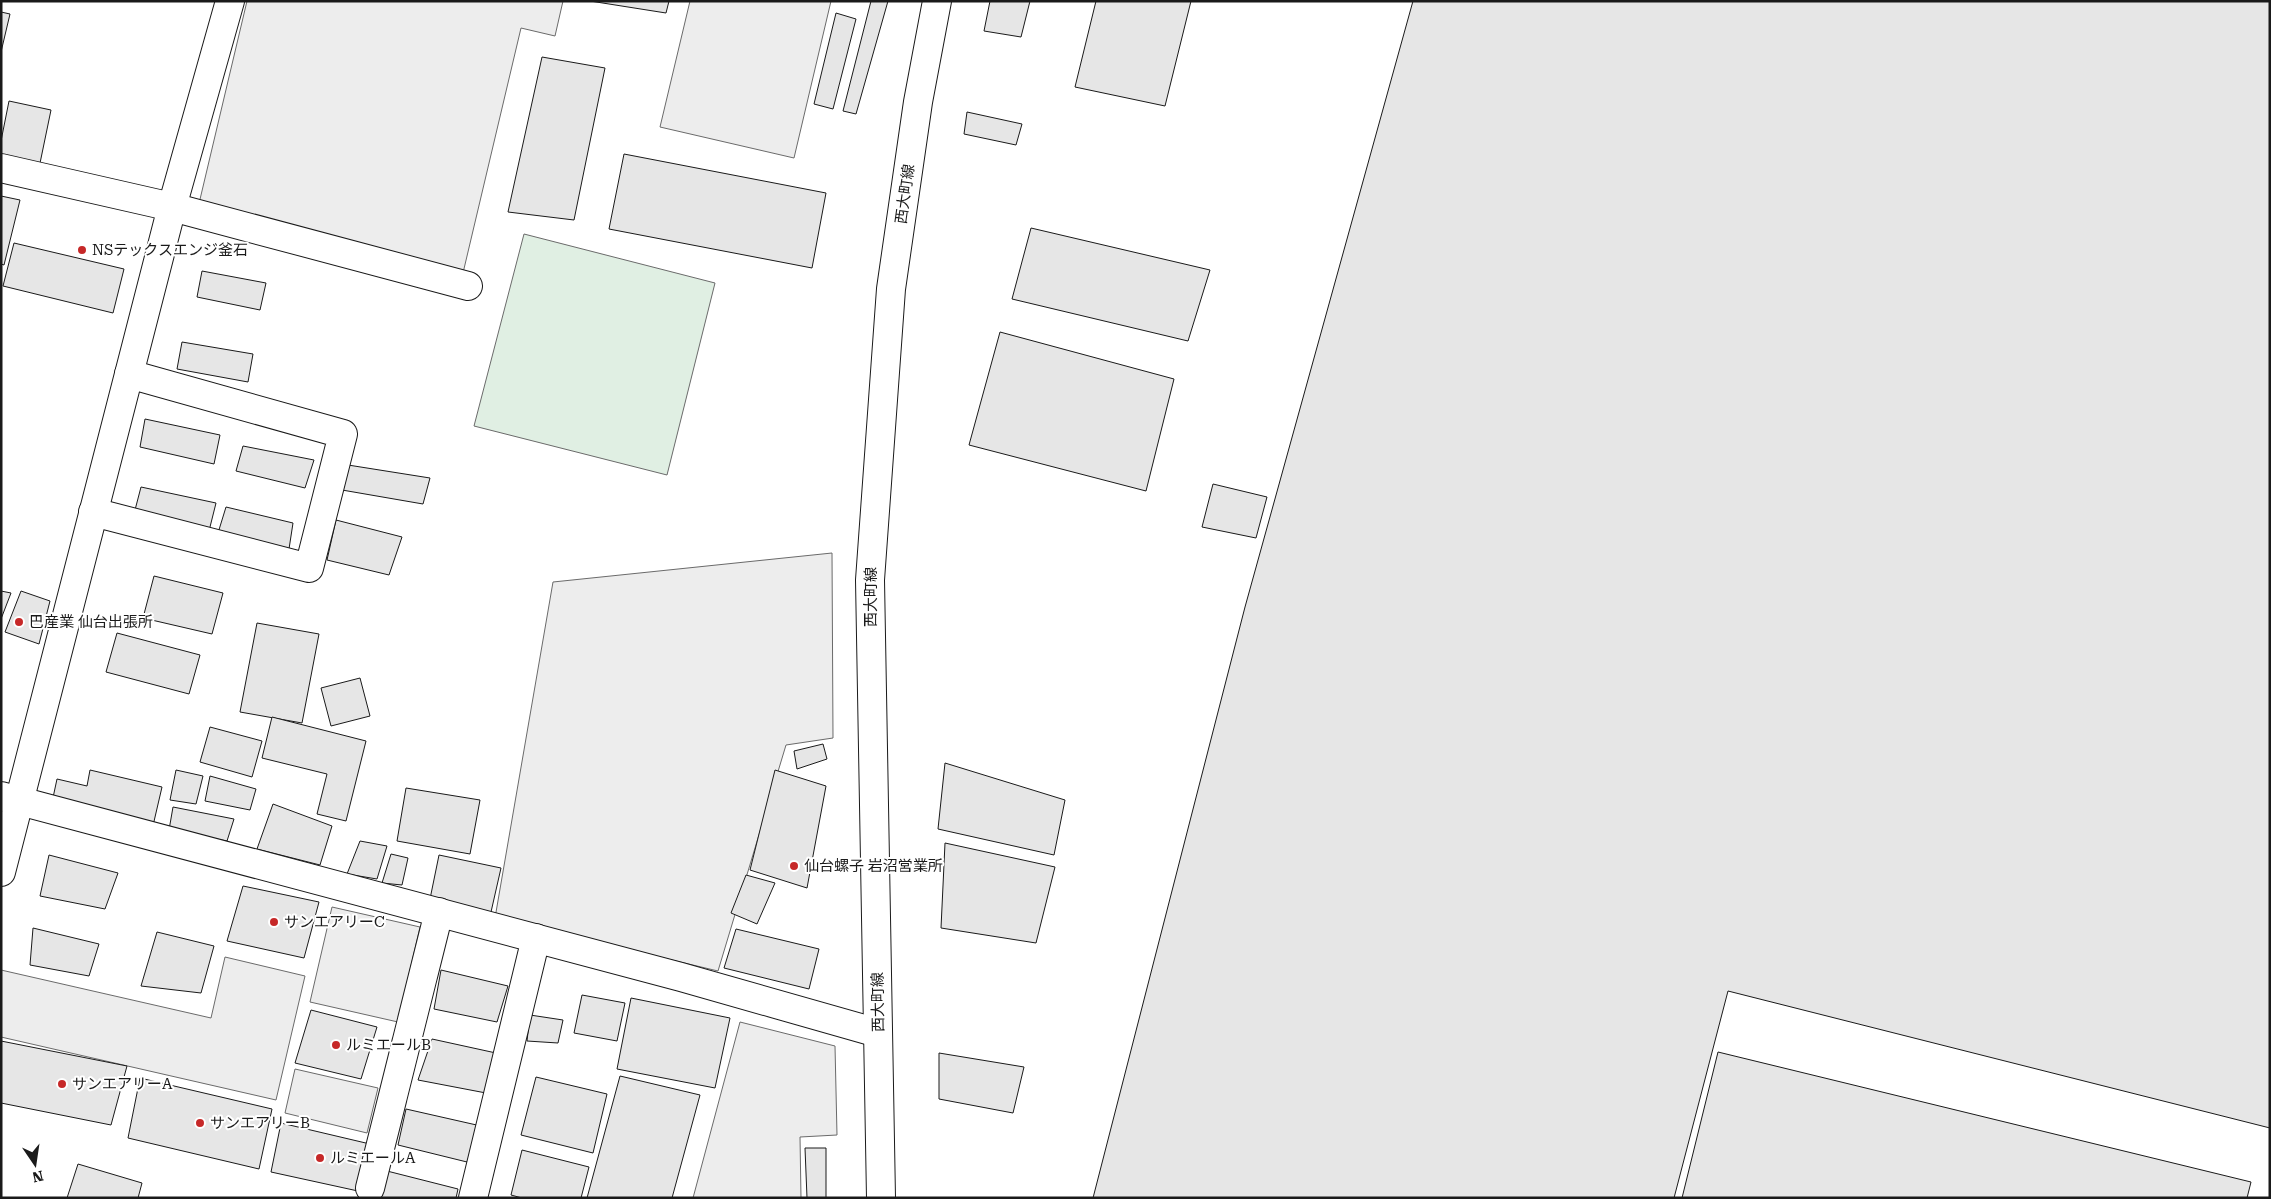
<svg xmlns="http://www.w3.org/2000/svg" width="2271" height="1199" font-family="'Roboto Serif','Noto Sans JP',serif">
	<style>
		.pitch { fill: #e0efe3; stroke: #6a6a6a }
		.parking { fill: #ededed; stroke: #6a6a6a }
		.building { fill: #e6e6e6; stroke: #1a1a1a }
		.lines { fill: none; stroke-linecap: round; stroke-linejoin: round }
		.minor-casing { stroke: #1a1a1a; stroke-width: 30 }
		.tertiary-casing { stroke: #1a1a1a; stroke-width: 30 }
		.minor { stroke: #fff; stroke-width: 28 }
		.tertiary { stroke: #fff; stroke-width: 28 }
		.poi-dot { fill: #c62828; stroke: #fff; stroke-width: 2 }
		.labels { text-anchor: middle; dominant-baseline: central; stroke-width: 4; stroke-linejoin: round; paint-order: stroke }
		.street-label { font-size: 15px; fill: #1a1a1a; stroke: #fff }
		.poi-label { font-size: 15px; fill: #1a1a1a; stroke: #fff; text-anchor: start }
	</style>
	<rect width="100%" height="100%" fill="#fff"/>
	<path class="pitch" d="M524,234L715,283L667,475L474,426Z"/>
	<g class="parking">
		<path d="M247,1H563L555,36L521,28L463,273L197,212Z"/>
		<path d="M690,1H831L794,158L660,127Z"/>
		<path d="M832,553L833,738L786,745L718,971L495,918L553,582Z"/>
		<path d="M332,907L420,927L398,1022L310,1002Z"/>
		<path d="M225,957L305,976L276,1100L1,1037V970L211,1018Z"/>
		<path d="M740,1022L835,1046L837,1135L800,1137L801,1198H693Z"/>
		<path d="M295,1069L378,1088L367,1133L285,1113Z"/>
	</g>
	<g class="building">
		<path d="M590,1H669L666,13Z"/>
		<path d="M871,1H888L856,114L843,111Z"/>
		<path d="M990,1H1030L1021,37L984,31Z"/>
		<path d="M1096,1H1191L1165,106L1075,87Z"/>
		<path d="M1413,1H2270V1128L1728,991L1674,1198H1093L1245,607Z"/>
		<path d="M1,12L10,14L1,52Z"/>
		<path d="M836,13L856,19L833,109L814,104Z"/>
		<path d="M542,57L605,68L574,220L508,212Z"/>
		<path d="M9,101L51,110L39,168L1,160V141Z"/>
		<path d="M967,112L1022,124L1016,145L964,134Z"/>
		<path d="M624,154L826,193L812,268L609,229Z"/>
		<path d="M1,196L20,200L4,265L1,264Z"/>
		<path d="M1031,228L1210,270L1188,341L1012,299Z"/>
		<path d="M14,243L124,269L113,313L3,286Z"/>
		<path d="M202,271L266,283L260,310L197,297Z"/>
		<path d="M1000,332L1174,379L1146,491L969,445Z"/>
		<path d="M182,342L253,354L248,382L177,369Z"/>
		<path d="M145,419L220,435L214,464L140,447Z"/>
		<path d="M243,446L314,460L305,488L236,471Z"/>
		<path d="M348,465L430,478L423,504L342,490Z"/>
		<path d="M1213,484L1267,497L1256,538L1202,527Z"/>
		<path d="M141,487L216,503L209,531L135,510Z"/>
		<path d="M226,507L293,523L289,549L218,533Z"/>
		<path d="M336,520L402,537L389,575L327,560Z"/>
		<path d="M154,576L223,593L212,634L143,618Z"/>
		<path d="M1,591L11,593L1,619Z"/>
		<path d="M21,591L50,601L39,644L5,632Z"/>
		<path d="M257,623L319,634L302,723L240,712Z"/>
		<path d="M117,633L200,655L189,694L106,672Z"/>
		<path d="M360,678L370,716L331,726L321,688Z"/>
		<path d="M272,717L366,741L346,821L317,814L327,774L262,758Z"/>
		<path d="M210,727L262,741L252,777L200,762Z"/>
		<path d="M823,744L827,759L797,769L794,751Z"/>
		<path d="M945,763L1065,800L1054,855L938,829Z"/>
		<path d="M90,770L162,787L152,830L51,807L57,779L87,786Z"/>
		<path d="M176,770L203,776L196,804L170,800Z"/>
		<path d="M775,770L826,786L807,888L750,870Z"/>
		<path d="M210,776L256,789L250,810L205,801Z"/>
		<path d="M406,788L480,800L470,854L397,841Z"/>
		<path d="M273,804L332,826L320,865L257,849Z"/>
		<path d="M173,807L234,819L227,841L169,830Z"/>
		<path d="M360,841L387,846L377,879L347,874Z"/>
		<path d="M945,843L1055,867L1036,943L941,928Z"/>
		<path d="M391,854L408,858L402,885L382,883Z"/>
		<path d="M49,855L118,873L105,909L40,896Z"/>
		<path d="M439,855L501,868L491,912L430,899Z"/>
		<path d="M746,875L775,883L757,924L731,913Z"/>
		<path d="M243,886L319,902L304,958L227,941Z"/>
		<path d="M33,928L99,944L89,976L30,965Z"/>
		<path d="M736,929L819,949L809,989L724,968Z"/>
		<path d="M157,932L214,946L201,993L141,986Z"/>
		<path d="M441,970L508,986L497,1022L434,1009Z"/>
		<path d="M582,995L625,1003L617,1041L574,1033Z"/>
		<path d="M631,998L730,1018L715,1088L617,1069Z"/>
		<path d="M311,1010L377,1027L361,1079L295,1063Z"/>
		<path d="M530,1015L563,1020L558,1043L527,1041Z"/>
		<path d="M432,1039L496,1053L486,1093L418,1080Z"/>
		<path d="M1,1041L127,1066L111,1125L1,1103Z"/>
		<path d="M1718,1052L2251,1182L2247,1198H1682Z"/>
		<path d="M939,1053L1024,1067L1013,1113L939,1099Z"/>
		<path d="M620,1076L700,1095L672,1198H587Z"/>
		<path d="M536,1077L607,1094L593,1153L521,1135Z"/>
		<path d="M140,1078L272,1109L259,1169L128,1138Z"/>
		<path d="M406,1109L481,1126L467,1162L398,1145Z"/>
		<path d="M281,1123L370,1144L358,1191L271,1172Z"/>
		<path d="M805,1148H826V1198H807Z"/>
		<path d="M522,1150L589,1167L581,1198H522L511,1195Z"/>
		<path d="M78,1164L142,1183L138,1198H67Z"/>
		<path d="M387,1171L458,1189L456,1198H381Z"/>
	</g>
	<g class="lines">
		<g class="minor-casing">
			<g id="minor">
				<path d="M1,168L172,207L468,286"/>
				<path d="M93,512L309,568L343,434L129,374"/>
				<path d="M1,796L681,977L878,1033"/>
				<path d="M1,872L172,207L230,1"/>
				<path d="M370,1188L439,912"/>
				<path d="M473,1198L536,938"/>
			</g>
		</g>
		<g class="tertiary-casing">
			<path id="tertiary" d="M881,1198L870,580L891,289L918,102L937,1"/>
		</g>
		<use href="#minor" class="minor"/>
		<use href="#tertiary" class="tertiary"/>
	</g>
	<g class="poi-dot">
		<circle cx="82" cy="250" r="5"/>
		<circle cx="19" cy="622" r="5"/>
		<circle cx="794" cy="866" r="5"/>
		<circle cx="274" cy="922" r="5"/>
		<circle cx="336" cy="1045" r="5"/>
		<circle cx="62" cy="1084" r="5"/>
		<circle cx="200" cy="1123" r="5"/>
		<circle cx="320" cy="1158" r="5"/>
	</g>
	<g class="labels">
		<g class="street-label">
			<text transform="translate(905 194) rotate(-82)">西大町線</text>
			<text transform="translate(871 597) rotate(-90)">西大町線</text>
			<text transform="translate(878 1002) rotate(-91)">西大町線</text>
		</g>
		<g class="poi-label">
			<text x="92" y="250">NSテックスエンジ釜石</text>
			<text x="29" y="622">巴産業 仙台出張所</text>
			<text x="804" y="866">仙台螺子 岩沼営業所</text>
			<text x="284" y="922">サンエアリーC</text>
			<text x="346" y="1045">ルミエールB</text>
			<text x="72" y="1084">サンエアリーA</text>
			<text x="210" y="1123">サンエアリーB</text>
			<text x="330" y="1158">ルミエールA</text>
		</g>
	</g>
	<rect width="2271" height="1199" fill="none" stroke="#1a1a1a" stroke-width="5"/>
	<g transform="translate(35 1164) rotate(167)" stroke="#ffffff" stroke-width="4" paint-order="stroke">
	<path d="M0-4L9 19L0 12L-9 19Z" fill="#1a1a1a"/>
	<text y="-8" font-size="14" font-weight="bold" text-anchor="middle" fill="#1a1a1a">N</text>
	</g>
</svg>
